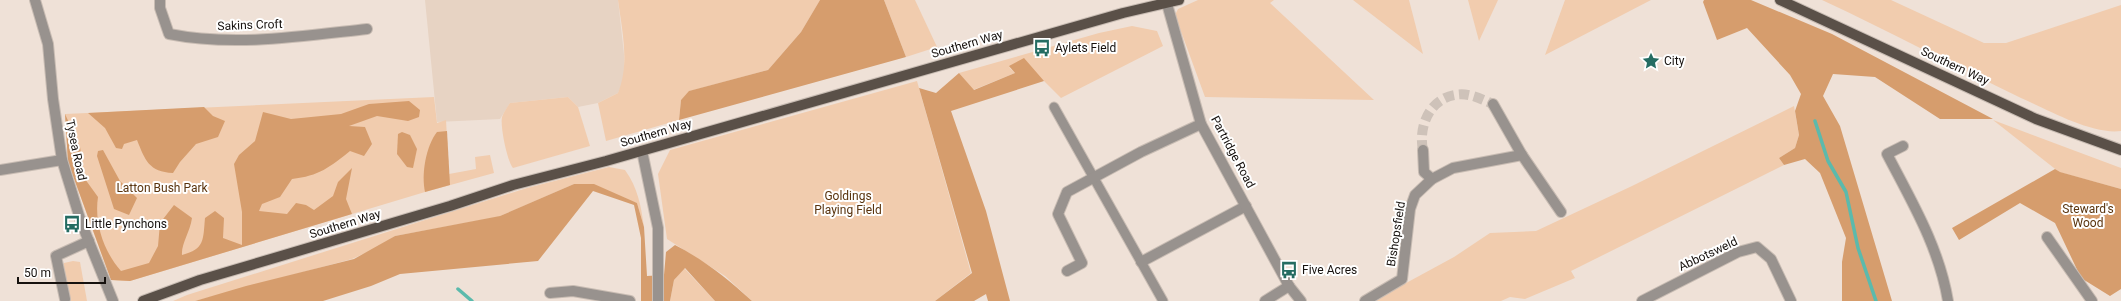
<svg xmlns="http://www.w3.org/2000/svg" width="2121" height="301" font-family="Roboto,sans-serif">
	<style>
		.built { fill: #e7d3c3 }
		.green { fill: #f1ccae }
		.forest { fill: #d69d6d }
		.lines { fill: none; stroke-linecap: round; stroke-linejoin: round }
		.stream { stroke: #5bbaac; stroke-width: 3.5 }
		.minor-tunnel { stroke: #cec2b9; stroke-width: 10; stroke-dasharray: 10 5; stroke-linecap: butt }
		.pedestrian-casing { stroke: #c8bcb3; stroke-width: 11 }
		.minor-casing { stroke: #c8bcb3; stroke-width: 12 }
		.tertiary-casing { stroke: #c8bcb3; stroke-width: 12 }
		.primary-casing { stroke: #c8bcb3; stroke-width: 12 }
		.pedestrian { stroke: #98928e; stroke-width: 9 }
		.minor { stroke: #98928e; stroke-width: 10 }
		.tertiary { stroke: #98928e; stroke-width: 10 }
		.primary { stroke: #5a5048; stroke-width: 10 }
		.labels { text-anchor: middle; dominant-baseline: central; stroke-width: 4; stroke-linejoin: round; paint-order: stroke }
		.street-label { font-size: 12px; fill: #16110e; stroke: #fff }
		.poi-label { font-size: 12px; fill: #16110e; stroke: #fff; text-anchor: start }
		.park-label { font-size: 12px; fill: #59330d; stroke: #fff }
	</style>
	<rect width="100%" height="100%" fill="#efe1d7"/>
	<path class="built" d="M425,0H618L624,54V80L618,93L598,103L578,107L568,97L510,103L500,119L437,122Z"/>
	<g class="green">
		<path d="M618,0H820L801,32L768,70L690,91L681,100L679,120L606,141L598,103L618,93C630,64 622,30 618,0Z"/>
		<path d="M884,0H915L937,47L906,57Z"/>
		<path d="M1198,0H1274L1270,3L1374,100L1205,97L1175,15L1178,9Z"/>
		<path d="M1353,0H1409L1423,54Z"/>
		<path d="M1468,0H1498L1479,41Z"/>
		<path d="M1565,0H1651L1545,55Z"/>
		<path d="M1822,0H1891L1984,43H2006L2121,5V131C2092,135 2048,110 2021,98C1954,66 1889,31 1822,0Z"/>
		<path d="M1132,26L1157,31L1163,46L1061,98L1044,81L1009,67L1015,73L973,90L959,73L1099,33Z"/>
		<path d="M917,81L971,273L935,301H752L725,276L667,239L658,174L670,150Z"/>
		<path d="M434,97L437,123L446,120L449,174L476,169L475,157L490,155L494,173L425,192L130,281L111,280L68,162L65,114Z"/>
		<path d="M568,97L578,107L590,146L513,168C507,161 500,126 502,117C504,112 507,107 510,103Z"/>
		<path d="M1794,106L1799,135L1795,148L1779,158L1784,165L1571,271L1575,278L1525,299L1510,297L1501,301H1373L1454,257L1490,233L1536,231L1632,186Z"/>
		<path d="M1993,120L2121,168V189L2059,172Z"/>
		<path d="M609,167L625,170C638,188 641,206 644,227L637,203L574,184L498,217L395,236L374,249L352,259L195,301H173L187,295L527,188Z"/>
		<path d="M73,261L80,262L87,301H63L61,269L64,263Z"/>
		<path d="M684,268L715,301H670L674,280Z"/>
	</g>
	<g class="forest">
		<path d="M820,0H884L906,57L679,120L681,100L689,91L768,70L801,32Z"/>
		<path d="M1704,0H1751L1832,34L1993,119H1940L1875,77L1833,74L1823,96L1840,126L1892,301H1842V262L1846,238L1820,173L1805,159L1784,165L1779,158L1795,148L1799,135L1795,111L1801,94L1790,75L1747,28L1717,40L1703,2Z"/>
		<path d="M1024,58L1044,81L951,111L986,211L1010,301H988L986,294L974,301H935L972,273L919,88L936,93L959,73L974,90L1015,73L1009,66Z"/>
		<path d="M409,101L420,110L419,117L408,121L377,116L349,126L365,127L372,144L364,156L350,151C330,167 319,176 292,179L280,197L262,204L259,211L287,214L296,203L306,205L314,210L333,196L338,182L352,168L346,199L352,214L130,281L111,280L68,162L65,114L80,147L85,179L98,197C94,223 104,252 121,271L149,263L158,246L160,223L174,205L192,218C190,232 181,244 182,255C205,249 203,240 205,218L215,211L224,218L223,238L242,245V212L234,164L239,155L255,141L263,112L291,119L341,114L369,104Z"/>
		<path d="M204,107L213,116L225,121L218,137L196,144L180,162L173,173C149,172 145,160 137,140L124,144L122,149L116,148L105,128L88,113Z"/>
		<path d="M447,131L450,185L425,192C421,174 426,146 437,132Z"/>
		<path d="M402,132L410,135L417,149L413,168L407,167L397,154L398,134Z"/>
		<path d="M103,150L120,181L137,198L129,215L114,209L97,156L98,151Z"/>
		<path d="M2055,169L2060,172L2121,189V289L2110,296L2081,278L2055,223L2020,203L1959,240L1952,228Z"/>
		<path d="M574,184H594L637,203L644,227L647,276L664,275L666,252L675,245C704,260 728,279 752,301H715L685,268L674,280L670,301H641V238L634,205L593,191L538,261L400,274L371,286L323,301H195L246,286L354,259L395,236L500,216Z"/>
	</g>
	<g class="lines">
		<g class="stream">
			<path d="M1815,121L1828,161L1846,192L1858,248L1876,301"/>
			<path d="M458,289L472,301"/>
		</g>
		<path class="minor-tunnel" d="M1423,150C1418,126 1430,99 1455,95C1468,92 1481,99 1493,104"/>
		<g class="pedestrian-casing">
			<path id="pedestrian" d="M1054,107L1163,301"/>
		</g>
		<g class="minor-casing">
			<g id="minor">
				<path d="M35,0L48,44L53,99L62,160L81,222L113,301"/>
				<path d="M160,0V8L169,34C234,47 303,36 367,29"/>
				<path d="M1493,104L1522,155"/>
				<path d="M1903,146L1887,154C1912,202 1939,247 1948,301"/>
				<path d="M1423,150L1424,172L1432,179"/>
				<path d="M642,151L658,228V301"/>
				<path d="M0,170L62,160"/>
				<path d="M2047,237L2092,301"/>
				<path d="M1141,262L1246,206"/>
				<path d="M1067,271L1082,263L1058,214L1067,192L1141,152L1201,124"/>
				<path d="M550,293L573,291L630,301"/>
				<path d="M65,299L56,256L89,241"/>
				<path d="M1265,301L1289,286"/>
				<path d="M1365,301L1402,279L1410,209L1415,195L1432,179L1453,168L1522,155L1561,212"/>
				<path d="M1642,301L1738,252L1757,247L1771,259L1791,301"/>
			</g>
		</g>
		<g class="tertiary-casing">
			<path id="tertiary" d="M1167,4L1201,124L1289,286L1301,301"/>
		</g>
		<g class="primary-casing">
			<g id="primary">
				<path d="M1780,0L2036,119L2121,150"/>
				<path d="M143,301L200,280L450,206L513,185L606,161L1123,13L1179,0"/>
			</g>
		</g>
		<use href="#pedestrian" class="pedestrian"/>
		<use href="#minor" class="minor"/>
		<use href="#tertiary" class="tertiary"/>
		<use href="#primary" class="primary"/>
	</g>
	<defs>
		<g id="bus-bare" transform="scale(1.38)"><path d="M-5-6H5V4H4V6H2V4H-2V6H-4V4H-5ZM-3.5-4V0h7V-4ZM-3.5 1.2v1.5H-2V1.2ZM2 1.2v1.5H3.5V1.2Z" fill="#246c62" stroke="#fff" stroke-width="2.5" paint-order="stroke"/></g>
		<g id="sight-bare" transform="scale(1.38)"><path d="M0-6L1.8-2.2L6-1.7L2.9 1.2L3.7 5.4L0 3.3L-3.7 5.4L-2.9 1.2L-6-1.7L-1.8-2.2Z" fill="#246c62" stroke="#fff" stroke-width="2.5" paint-order="stroke"/></g>
	</defs>
	<g fill-rule="evenodd">
		<use href="#bus-bare" x="1042" y="48"/>
		<use href="#sight-bare" x="1651" y="61"/>
		<use href="#bus-bare" x="72" y="224"/>
		<use href="#bus-bare" x="1289" y="270"/>
	</g>
	<g class="labels">
		<g class="street-label">
			<text transform="translate(250 25) rotate(-2)">Sakins Croft</text>
			<text transform="translate(967 44) rotate(-16)">Southern Way</text>
			<text transform="translate(1955 66) rotate(25)">Southern Way</text>
			<text transform="translate(656 133) rotate(-16)">Southern Way</text>
			<text transform="translate(76 150) rotate(78)">Tysea Road</text>
			<text transform="translate(1233 152) rotate(62)">Partridge Road</text>
			<text transform="translate(345 224) rotate(-17)">Southern Way</text>
			<text transform="translate(1396 234) rotate(-81)">Bishopsfield</text>
			<text transform="translate(1708 254) rotate(-25)">Abbotsweld</text>
		</g>
		<g class="poi-label">
			<text x="1055" y="48">Aylets Field</text>
			<text x="1664" y="61">City</text>
			<text x="85" y="224">Little Pynchons</text>
			<text x="1302" y="270">Five Acres</text>
		</g>
		<g class="park-label">
			<text x="162" y="188">Latton Bush Park</text>
			<text x="848" y="196">Goldings<tspan x="848" dy="14">Playing Field</tspan></text>
			<text x="2088" y="209">Steward's<tspan x="2088" dy="14">Wood</tspan></text>
		</g>
	</g>
	<path d="M18 277v6h87v-6" fill="none" stroke="#16110e" stroke-width="2"/>
	<text x="24" y="277" font-size="12" fill="#16110e" stroke="#ffffff" stroke-width="3" paint-order="stroke">50 m</text>
</svg>
